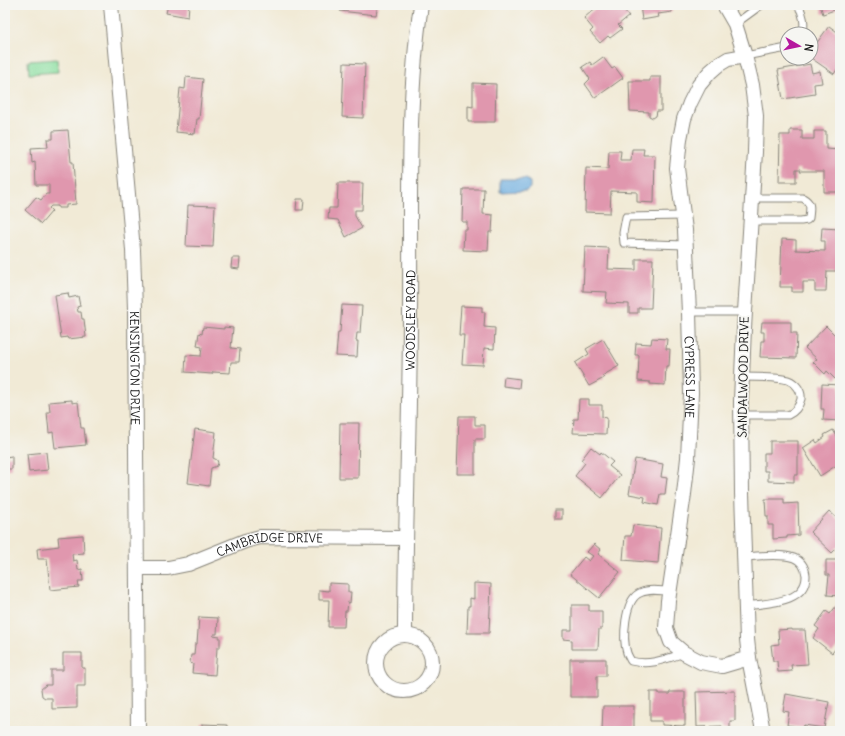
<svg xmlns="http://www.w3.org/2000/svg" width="845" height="736" font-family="Delius,sans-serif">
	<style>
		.green { fill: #8bdfa0; stroke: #547e5e }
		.water { fill: #6bacdf; stroke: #44647e }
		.building { fill: #e097ae }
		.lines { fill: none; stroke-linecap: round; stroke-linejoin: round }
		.service-casing { stroke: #868379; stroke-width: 9 }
		.minor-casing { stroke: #868379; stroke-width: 16 }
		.service { stroke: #fff; stroke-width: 7 }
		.minor { stroke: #fff; stroke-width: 14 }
		.labels { text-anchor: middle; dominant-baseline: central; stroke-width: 3.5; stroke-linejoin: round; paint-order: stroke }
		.street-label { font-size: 12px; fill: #1c1c1c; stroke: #f6f6f2 }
	</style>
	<rect width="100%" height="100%" fill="#f6f6f2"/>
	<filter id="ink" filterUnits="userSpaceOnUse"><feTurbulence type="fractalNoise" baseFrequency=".025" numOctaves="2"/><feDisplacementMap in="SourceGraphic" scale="8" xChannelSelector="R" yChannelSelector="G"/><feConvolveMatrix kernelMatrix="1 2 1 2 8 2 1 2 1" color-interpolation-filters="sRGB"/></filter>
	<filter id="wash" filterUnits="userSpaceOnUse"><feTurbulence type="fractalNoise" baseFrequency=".012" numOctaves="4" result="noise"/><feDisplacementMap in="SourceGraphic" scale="16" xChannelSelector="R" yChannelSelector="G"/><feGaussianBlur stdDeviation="0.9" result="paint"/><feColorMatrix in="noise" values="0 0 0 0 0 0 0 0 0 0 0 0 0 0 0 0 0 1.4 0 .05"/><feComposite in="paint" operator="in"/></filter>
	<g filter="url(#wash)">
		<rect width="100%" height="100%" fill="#f1ead6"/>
		<path class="green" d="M57,59L58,72L29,74L28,61Z"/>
		<path class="water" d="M500,179H526L530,182V188L526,191L500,192Z"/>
		<g id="blocks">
			<g class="building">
				<path d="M168,5H189L188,17L166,13Z"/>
				<path d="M341,5H378L376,15L340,11Z"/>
				<path d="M599,5H620L629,16L618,25L622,29L610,38L608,36L600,43L590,32L593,29L584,18Z"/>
				<path d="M640,5H671L672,12L658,14L659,17L642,20Z"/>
				<path d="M820,5H840V8L823,14Z"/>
				<path d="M829,26L840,34V65L834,74L811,58V51Z"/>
				<path d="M603,57L612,69L615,67L623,78L595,98L585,84L590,79L582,67L590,62L592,65Z"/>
				<path d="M344,63L365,64L363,118L342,117Z"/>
				<path d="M810,64L812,73L820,71L822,83L814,84L815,94L783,99L778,70Z"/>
				<path d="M186,77L203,79L199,119H197L195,134L176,132L180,88L185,89Z"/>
				<path d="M650,77H661V111H657L656,116L653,118L649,116V112L630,111L629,81H650Z"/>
				<path d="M473,83L496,84L495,122H468V106L473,107Z"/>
				<path d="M68,130L71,162H73L76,204L66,205V208H58V206H51L49,208L52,211L41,224L25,210L36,197L41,200L46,194H49V185H36L35,162L32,163L31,148L48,147L47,139H53V131Z"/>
				<path d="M790,130H802V139H814V131H826V149L840,150V192H824V171H800L801,169H796V182H779L780,135H790Z"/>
				<path d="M632,149H644L643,155H655L654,203L637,202V192L611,191L610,213L585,212L586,168L608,169L609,151H621L620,160H631Z"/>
				<path d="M338,183H363L362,210H355V216L362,228L346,237L338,220L328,219L329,208H337Z"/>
				<path d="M463,189H484L483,214L493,215L492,232H489L488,251L463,250L464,230H467V222H462Z"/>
				<path d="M297,199H304L303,210H296Z"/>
				<path d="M188,205L215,206L213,247L186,246Z"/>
				<path d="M822,228L840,229V271H827L826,291H815V282H803V292H792V287H780L782,239L796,240V250L825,251V241H821Z"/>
				<path d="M585,247L609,248L608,269L636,270V259H653L651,308H638V313H629V304L606,303L607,292L583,291Z"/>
				<path d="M232,258H240L239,269L231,268Z"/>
				<path d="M68,293L69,298L78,296L80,306L77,307L78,312H81L82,319H84L86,337L68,339L67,337L61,338L55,295Z"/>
				<path d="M342,305L362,306L360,333H357L356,341H358L357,357L336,356L338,332H340Z"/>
				<path d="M461,306L482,307V312H485L484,327L495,328L494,349L484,348L483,365L462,364L464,335H459Z"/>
				<path d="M762,322H791V333H797L796,358L760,357L761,341H764V332H761Z"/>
				<path d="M826,326L840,340V374L835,379L827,371L825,374L813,362L817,359L805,348Z"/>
				<path d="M203,327L224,329V327L233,328L231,348L240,349L239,362H231L230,373L213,372L212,374L185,372L186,355L201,356L202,347L197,346L199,333L202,334Z"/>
				<path d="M652,338L667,339L666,349H670L669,366H666L665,385L650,384V382L638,381L639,355H635L636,343L651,344Z"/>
				<path d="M603,339L619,366L602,376L604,378L589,386L575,363L589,354L586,349Z"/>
				<path d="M504,377L520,379L519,388L503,386Z"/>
				<path d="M822,384L840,385V421L823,420L824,409H821Z"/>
				<path d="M579,399H589V405H602V417L607,418L606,434L573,433L574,419H578Z"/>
				<path d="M72,400V403L78,402L81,428H84L86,445L55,448L53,432L49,433L47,412H50L49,402Z"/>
				<path d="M459,416H475V425H485V439H475V474H457Z"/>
				<path d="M340,423H359L358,478H339Z"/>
				<path d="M195,429L216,432L213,458L217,460L218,463L217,466L211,468L209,486L188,483Z"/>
				<path d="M833,430L840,441V463L820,476L803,448L815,440L817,443L825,437L824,435Z"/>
				<path d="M770,441H798V475H794V482L768,481V471H764V453H770Z"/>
				<path d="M591,447L600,454L601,452L613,462L609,466L620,475L602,498L575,476L585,463L581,460Z"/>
				<path d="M46,452L48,470L29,472L27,454Z"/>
				<path d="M12,456V469H5V457Z"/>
				<path d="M635,459L663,464L661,477L667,478L665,494H660L658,505L644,502L645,497L629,494Z"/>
				<path d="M765,499H784V504L798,503L799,535L787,536V538L773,539V525H768V516H766Z"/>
				<rect x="555" y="510" width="7" height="9"/>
				<path d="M829,511L840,521V545L832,553L810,532Z"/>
				<path d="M633,525L661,528L658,563L623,560L625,536H631Z"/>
				<path d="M83,535L84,553L72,554L73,561L77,560L78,570L82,569L83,581H78L79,587L50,590L47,559H38L37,549L59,546L58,537Z"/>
				<path d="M594,544L601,550L598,554L620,572L599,598L570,574L584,557L589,561L593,556L587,552Z"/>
				<path d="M826,560H840V596L827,595L829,575H826Z"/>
				<path d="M329,583L348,584V592H351L350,603L348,602L347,611H345L344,627H328L329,600H319V590L329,591Z"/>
				<path d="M474,583L491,584L489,633H467L468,606H470V598L474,599Z"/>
				<path d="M572,605H589V611H602V629H599L598,649H572V640L563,639V630H572Z"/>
				<path d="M837,605L840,607V649L837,647L832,653L813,638L819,629L815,626L826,611L830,614Z"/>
				<path d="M199,617L218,618L217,634H214L213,636L220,637V648H217L215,675L192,673L193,664L190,663L191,655H194L195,644H197Z"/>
				<path d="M792,629V630H805L808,664L791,665L792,671L778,672L777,661H773L771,645L779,644L778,630Z"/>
				<path d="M63,653H82V668H85V686H77V708L52,709V698H45L42,696L41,689L46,685H51V670H63Z"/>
				<path d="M570,659H606V676H597V697H570Z"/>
				<path d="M735,691V721H730V729H722V726L697,727L696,692Z"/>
				<path d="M650,692H659V694H669L670,692H685V726L662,725V721H650Z"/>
				<path d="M786,694L829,702L824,728L804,725L803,728L787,725L789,712L783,711Z"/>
				<path d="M603,706H634V731H602Z"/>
				<path d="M202,724L227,725V731H202Z"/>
			</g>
		</g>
	</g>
	<g filter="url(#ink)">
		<use href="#blocks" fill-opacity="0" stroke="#868379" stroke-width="1"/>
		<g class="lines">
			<g class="service-casing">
				<g id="service">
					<path d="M798,5C803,13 806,25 802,34"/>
					<path d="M735,24L761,5"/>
					<path d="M745,56L787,48"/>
					<path d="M683,216L626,217L623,233L624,243L685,245"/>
					<path d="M751,221H801L807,220L809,218C810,208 812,203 803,198H752"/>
					<path d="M689,312H745"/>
					<path d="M741,415H788C795,412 799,407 801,399C802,391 796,383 788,380C780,377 752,377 742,377"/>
					<path d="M745,557C759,556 781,553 794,558C802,561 805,567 806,575C807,603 767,603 747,606"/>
					<path d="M670,591C660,591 647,588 638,594C625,602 622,638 627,653C628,656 630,659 631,661C650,666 666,659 684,653"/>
				</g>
			</g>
			<g class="minor-casing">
				<g id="minor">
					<path id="s1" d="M111,5L133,250L135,309L138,731"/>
					<path d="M724,5L735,24L745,56L752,85L756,116L755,152L744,328L741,401L742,493L747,639L749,658L763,731"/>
					<path id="s2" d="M745,56L728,59L718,65L710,72L699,85L690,103L684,119L680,139L677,168L685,230L689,312L691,393L688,458L684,494L668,601L666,628L671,642L684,653L701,662L722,666L749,658"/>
					<path id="s3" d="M137,568H168L188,564L245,541L260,537L405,538"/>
					<path id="s4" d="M405,635C405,527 410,420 410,312C411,210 406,106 421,5"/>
					<circle cx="404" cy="663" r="28"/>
				</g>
			</g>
			<use href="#service" class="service"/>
			<use href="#minor" class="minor"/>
		</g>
	</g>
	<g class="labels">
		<g class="street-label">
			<text stroke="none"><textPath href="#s4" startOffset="315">WOODSLEY ROAD</textPath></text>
			<text stroke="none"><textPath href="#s1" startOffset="364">KENSINGTON DRIVE</textPath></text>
			<text stroke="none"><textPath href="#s2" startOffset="353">CYPRESS LANE</textPath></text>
			<text transform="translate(743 377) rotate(-89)">SANDALWOOD DRIVE</text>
			<text stroke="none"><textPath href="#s3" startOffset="137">CAMBRIDGE DRIVE</textPath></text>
		</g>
	</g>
	<rect width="845" height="736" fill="none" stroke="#f6f6f2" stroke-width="20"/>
	<g transform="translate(799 46) rotate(99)"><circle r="19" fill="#f6f6f2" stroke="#9f9f9c"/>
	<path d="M0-3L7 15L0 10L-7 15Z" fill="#b5179e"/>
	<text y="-6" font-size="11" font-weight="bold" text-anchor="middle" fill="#1c1c1c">N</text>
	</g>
</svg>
